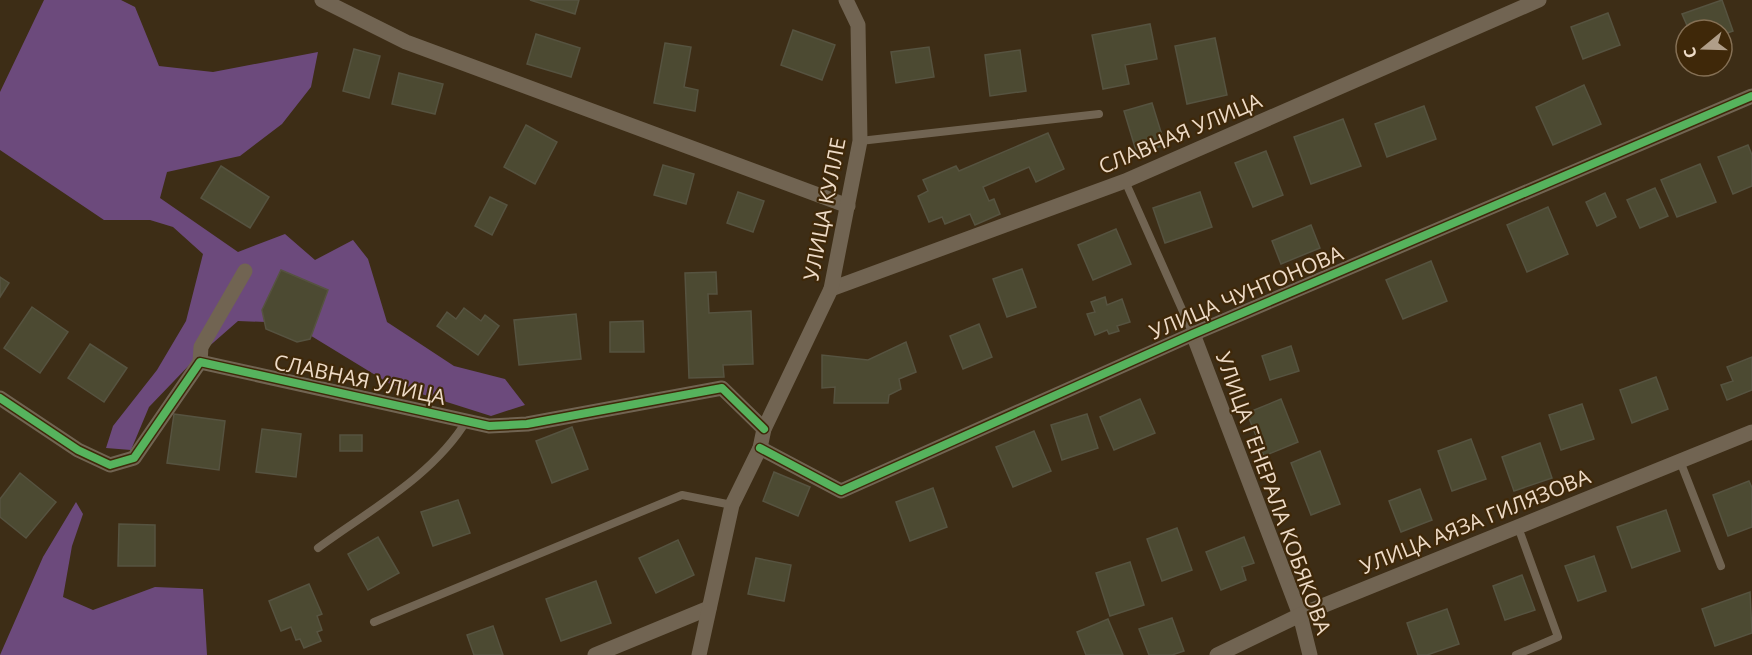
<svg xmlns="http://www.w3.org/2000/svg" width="1752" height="655" font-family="'Open Sans',sans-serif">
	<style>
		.forest { fill: #6c4a7c }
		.building { fill: #4c4a32; stroke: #565340; stroke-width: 1.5 }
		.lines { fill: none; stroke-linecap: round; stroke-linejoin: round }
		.service { stroke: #716452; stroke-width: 8 }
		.minor { stroke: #716452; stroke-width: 15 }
		.cycleway-casing { stroke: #3f2809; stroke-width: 11 }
		.cycleway { stroke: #56b35d; stroke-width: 8 }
		.labels { text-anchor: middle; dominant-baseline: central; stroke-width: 4.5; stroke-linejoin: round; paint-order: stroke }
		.street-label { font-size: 21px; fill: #eedbc7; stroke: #3f2809 }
	</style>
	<rect width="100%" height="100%" fill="#3d2d16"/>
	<g class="forest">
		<path d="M44,0H121L135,7L159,66L213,72L318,52L311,87L282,124L240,156L167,172L160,198L238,252L285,234L315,260L353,240L368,259L387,322L454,366L505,379L525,405L491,416L390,384L290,323L238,321L198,356L149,407L131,450L106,448L113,426L157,370L186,321L203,254L173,227L150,220H104L0,150V92Z"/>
		<path d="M76,502L83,514L72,546L63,597L93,610L155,587L203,589L207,655H0L43,557Z"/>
	</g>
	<g class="building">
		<path d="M530,0H579L575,14Z"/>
		<path d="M1722,0L1733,31L1722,35V30H1689L1682,14Z"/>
		<path d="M1608,13L1620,45L1583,59L1571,27Z"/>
		<path d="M1150,24L1157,59L1125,65L1129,84L1103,89L1092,35Z"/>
		<path d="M793,30L835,45L822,80L781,65Z"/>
		<path d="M536,34L580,48L571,77L527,64Z"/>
		<path d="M1215,38L1227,95L1187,104L1175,46Z"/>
		<path d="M665,43L691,47L684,87L698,90L695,111L654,103Z"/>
		<path d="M929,47L934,77L896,83L891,52Z"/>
		<path d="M354,49L380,56L369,98L343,91Z"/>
		<path d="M1020,50L1026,91L990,96L985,55Z"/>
		<path d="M399,73L443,84L435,114L392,104Z"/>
		<path d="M1584,85L1601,124L1553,145L1536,107Z"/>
		<path d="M1152,103L1165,145L1137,154L1124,111Z"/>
		<path d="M1424,106L1436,139L1387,157L1375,124Z"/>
		<path d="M1343,119L1361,166L1311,184L1294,137Z"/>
		<path d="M526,125L557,142L535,184L504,167Z"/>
		<path d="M1048,133L1064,169L1036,182L1029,167L983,187L989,201L994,199L1000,214L975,225L970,214L945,224L942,217L929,222L918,196L928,191L923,180L956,166L959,171Z"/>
		<path d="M1748,145L1752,155V186L1733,194L1718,157Z"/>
		<path d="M1266,151L1283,195L1253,207L1235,163Z"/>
		<path d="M1700,164L1716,202L1677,217L1661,180Z"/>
		<path d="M663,165L694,174L686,204L654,195Z"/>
		<path d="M221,166L269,197L250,228L201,198Z"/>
		<path d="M1655,188L1668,216L1640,228L1627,200Z"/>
		<path d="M738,192L764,201L753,232L727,223Z"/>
		<path d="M1200,192L1212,227L1165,243L1153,208Z"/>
		<path d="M1605,193L1616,217L1597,226L1586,202Z"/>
		<path d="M490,197L507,205L492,235L475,226Z"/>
		<path d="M1548,207L1568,254L1527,272L1507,225Z"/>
		<path d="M1311,225L1320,248L1281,264L1272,241Z"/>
		<path d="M1116,229L1131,264L1093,280L1078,245Z"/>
		<path d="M1431,261L1447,301L1403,319L1386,280Z"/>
		<path d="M1022,269L1036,307L1007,317L993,279Z"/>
		<path d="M281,270L328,290L310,339L297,342L266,329L262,310Z"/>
		<path d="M716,272L717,294H708L709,313L751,311L753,364L723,365L724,377L689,378L685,273Z"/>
		<path d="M0,277L9,283L0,297Z"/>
		<path d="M1105,297L1107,305L1122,299L1130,322L1117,326L1119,331L1109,334L1107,330L1095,335L1087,314L1095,312L1091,302Z"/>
		<path d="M32,307L68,332L40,373L4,348Z"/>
		<path d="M464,308L481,321L485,315L499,326L478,355L437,326L447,312L456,319Z"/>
		<path d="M576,314L581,359L519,365L514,320Z"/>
		<path d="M643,321L644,352H610V322Z"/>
		<path d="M979,324L992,357L963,369L950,336Z"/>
		<path d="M906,342L916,372L899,379L901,389L889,395L888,403H834L835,387L822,388V355L868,360Z"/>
		<path d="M90,344L127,368L104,402L68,378Z"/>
		<path d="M1291,346L1299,371L1270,380L1262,356Z"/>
		<path d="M1752,357V390L1727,400L1721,385L1733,381L1727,367Z"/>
		<path d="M1656,377L1668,409L1632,423L1620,390Z"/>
		<path d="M1140,399L1155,433L1114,450L1100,417Z"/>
		<path d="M1281,399L1298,442L1264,456L1247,413Z"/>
		<path d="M1582,404L1594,439L1561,450L1549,415Z"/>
		<path d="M174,414L225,421L219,470L167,463Z"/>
		<path d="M1087,414L1098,448L1062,460L1051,425Z"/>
		<path d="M572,427L588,469L552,483L536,441Z"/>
		<path d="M262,429L301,434L296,477L256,472Z"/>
		<path d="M1034,431L1051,471L1013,487L996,447Z"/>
		<rect x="340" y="435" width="22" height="16"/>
		<path d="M1471,439L1486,479L1452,491L1438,451Z"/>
		<path d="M1540,443L1552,478L1514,491L1502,457Z"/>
		<path d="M1320,451L1340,504L1311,515L1291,463Z"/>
		<path d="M774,472L810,487L798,516L763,501Z"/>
		<path d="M20,473L56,502L26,538L0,517V499Z"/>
		<path d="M1749,481L1752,488V527L1728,536L1713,495Z"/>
		<path d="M933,488L947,527L910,541L896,502Z"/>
		<path d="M1420,489L1432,520L1401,532L1389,501Z"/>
		<path d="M458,500L470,533L433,546L421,512Z"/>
		<path d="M1666,510L1680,551L1632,568L1617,527Z"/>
		<path d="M119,524L155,525V566H118Z"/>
		<path d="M1177,528L1192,570L1162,581L1147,539Z"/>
		<path d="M378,537L399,573L368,590L348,554Z"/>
		<path d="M1244,537L1254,563L1242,567L1246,580L1221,590L1206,552Z"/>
		<path d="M678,540L694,575L656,593L639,558Z"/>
		<path d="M1594,556L1606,591L1578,601L1565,566Z"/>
		<path d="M756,558L791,565L784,601L748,594Z"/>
		<path d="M1130,562L1144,605L1110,616L1096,573Z"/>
		<path d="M1522,575L1535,610L1505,620L1493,586Z"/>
		<path d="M596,581L611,623L561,641L546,599Z"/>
		<path d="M309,584L322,614L317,616L322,630L317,632L321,641L304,648L300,639L296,640L291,627L281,631L269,601Z"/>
		<path d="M1750,592L1752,633L1715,646L1702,609Z"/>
		<path d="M1447,609L1459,644L1427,655H1418L1407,623Z"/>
		<path d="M1172,618L1184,651L1172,655H1149L1139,629Z"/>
		<path d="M1108,619L1123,655H1086L1077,632Z"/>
		<path d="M493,626L503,655H474L467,635Z"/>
	</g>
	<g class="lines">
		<g class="service">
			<path d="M860,141L1099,114"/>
			<path d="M1125,181L1193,334"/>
			<path d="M1680,461L1721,566"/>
			<path d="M318,548C370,510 434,475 467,420"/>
			<path d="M374,622L682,495L732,505"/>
			<path d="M1516,655L1558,637L1518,527"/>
		</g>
		<g class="minor">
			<path d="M322,0L406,42L848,206"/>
			<path d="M831,289L1125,181L1539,0"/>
			<path d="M1193,334L1300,615L1310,655"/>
			<path d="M200,362L201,347L245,271"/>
			<path d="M0,398L78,450L110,465L134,458L200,362L489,426L527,424L722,388L764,429"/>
			<path d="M760,448L841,491L1193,334L1752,96"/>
			<path d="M595,655L709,608"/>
			<path d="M699,655L732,505L760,448L764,429L831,289L860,141L858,25L846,0"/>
			<path d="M1217,655L1300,615L1752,432"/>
		</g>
		<g class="cycleway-casing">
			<g id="cycleway">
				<path d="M0,398L78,450L110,465L134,458L200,362L489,426L527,424L722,388L764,429"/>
				<path d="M760,448L841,491L1193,334L1752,96"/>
			</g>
		</g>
		<use href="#cycleway" class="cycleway"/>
	</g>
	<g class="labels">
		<g class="street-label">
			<text transform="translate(1180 133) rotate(-23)">СЛАВНАЯ УЛИЦА</text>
			<text transform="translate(824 209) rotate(-79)">УЛИЦА КУЛЛЕ</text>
			<text transform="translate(1246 292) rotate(-23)">УЛИЦА ЧУНТОНОВА</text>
			<text transform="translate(360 379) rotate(12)">СЛАВНАЯ УЛИЦА</text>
			<text transform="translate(1274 493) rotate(70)">УЛИЦА ГЕНЕРАЛА КОБЯКОВА</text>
			<text transform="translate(1475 521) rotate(-22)">УЛИЦА АЯЗА ГИЛЯЗОВА</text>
		</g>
	</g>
	<g transform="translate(1704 48) rotate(251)"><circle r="28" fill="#3f2809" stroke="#857055" stroke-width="1.5"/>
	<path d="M0-4.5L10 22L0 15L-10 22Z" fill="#b09e89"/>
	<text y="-9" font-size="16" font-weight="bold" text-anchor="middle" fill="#eedbc7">С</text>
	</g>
</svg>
